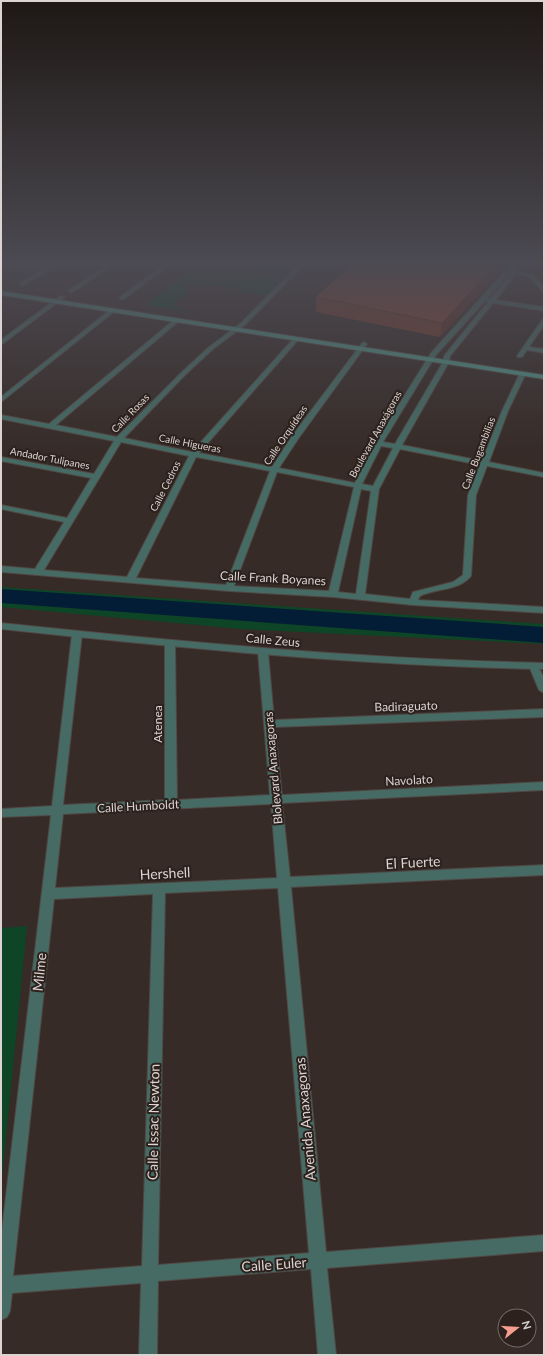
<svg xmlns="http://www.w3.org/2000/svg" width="545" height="1356" font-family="Lato,sans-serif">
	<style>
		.green { fill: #0f4527 }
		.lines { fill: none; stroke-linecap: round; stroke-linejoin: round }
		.river { fill: #041d37; fill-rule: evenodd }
		.minor-casing { stroke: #514642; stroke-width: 2 }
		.tertiary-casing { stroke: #514642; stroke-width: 2 }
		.secondary-casing { stroke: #514642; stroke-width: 2 }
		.minor { fill: #456b64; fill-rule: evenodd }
		.tertiary { fill: #456b64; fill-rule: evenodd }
		.secondary { fill: #4e8e82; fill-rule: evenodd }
		.wall { fill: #763a2b }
		.shaded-wall { fill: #602f23 }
		.building { fill: #894332; stroke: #602f23 }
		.labels { text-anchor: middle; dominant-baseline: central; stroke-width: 4; stroke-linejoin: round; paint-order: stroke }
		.far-street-label { font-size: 10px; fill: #dcd4d2; stroke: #2c211d }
		.street-label { font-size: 12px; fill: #dcd4d2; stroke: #2c211d }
		.near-street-label { font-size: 14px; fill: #dcd4d2; stroke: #2c211d }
	</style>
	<rect width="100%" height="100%" fill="#362b27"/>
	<g class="green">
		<path d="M197,263H303L271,295L239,292L242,289L204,284L200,287L183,285L188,293L175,302L178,305L171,306L197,313L146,305Z"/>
		<path d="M1,587L544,624V644L241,629L1,607Z"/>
		<path d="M27,926L1,1188V928Z"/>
	</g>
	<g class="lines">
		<path class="river" d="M1,589L544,627V643L1,603Z"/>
		<g class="minor-casing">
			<g id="minor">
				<path d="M69,263H120L114,265L71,293L68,291L69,290L107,265L54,267L22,286L20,285V283L47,267L1,269V265Z"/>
				<path d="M166,263H173L124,299H120V297Z"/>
				<path d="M300,263H306L245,325L213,349L186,374L124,438L192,452L294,338H298V340L199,453L272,467L292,436L362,343L364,342L367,344L298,439L279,468L355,483L375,443L431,353L506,270H510L503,263H509L517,271L534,275L544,287V293L530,277L516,274L496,300L544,307V311L493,303L450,356L449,362L402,445L482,461L502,411L520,373L525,372L526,373L508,411L489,462L544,473V477L487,466L476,495L471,576C459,591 437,588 420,596L418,600L544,607V613L413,605L333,597L229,591L1,572V566L35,569L64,522L1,509V505L67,518L91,478L1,461V457L94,474L114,441L1,419V415L49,424L175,319H179V321L56,425L117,437L182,372L209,347L241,323ZM510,273H511L490,299L487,298ZM485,301L488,302L444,356L443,362L395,444L383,442L436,355ZM121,442L189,456L127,577L44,570ZM381,446L393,448L373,486L362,484ZM400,449L480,465L468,495L463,575L453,582L413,592L410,599L365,594L379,489ZM196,457L270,471L226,585L136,578ZM277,472L354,487L329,591L234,586ZM361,489L371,491L356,594L338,592Z"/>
				<path d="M60,296L65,297L1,345V340Z"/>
				<path d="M111,309L116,310L1,402V397Z"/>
				<path d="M544,319V325L529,347L544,349V353L527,350L522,357H518L517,356L542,320Z"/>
				<path d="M77,631L82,634L63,805L165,800V643L170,640L175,643L177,800L270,795L258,652L263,649L268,652L274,720L544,709V717L275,727L282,795L544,782V790L282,803L290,877L544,865V875L291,887L326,1252L544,1235V1251L327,1268L336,1355H318L311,1269L158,1281L157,1355H139L141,1283L12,1293L10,1311L7,1317L1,1320V1238L51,815L1,817V809L52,806L72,634ZM271,804L277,878L55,888L63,814ZM278,888L309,1253L158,1265L165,893ZM153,894L142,1266L13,1276L54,899Z"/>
				<path d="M534,663L537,664L544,678V693L539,690L529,666Z"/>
			</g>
		</g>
		<g class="tertiary-casing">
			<path id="tertiary" d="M1,623C182,642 362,659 544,663V669C362,666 182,648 1,629Z"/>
		</g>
		<g class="secondary-casing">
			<path id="secondary" d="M1,291L544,375V379L1,295Z"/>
		</g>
		<use href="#minor" class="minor"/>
		<use href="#tertiary" class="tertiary"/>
		<use href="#secondary" class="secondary"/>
	</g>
	<path class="wall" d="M355,263H502L501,270L440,337L316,312V297Z"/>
	<path class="shaded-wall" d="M497,263H502L501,270L440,337L442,323Z"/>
	<path class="building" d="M355,263H497L442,323L316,297L337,278Z"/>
	<linearGradient id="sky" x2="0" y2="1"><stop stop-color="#1e1815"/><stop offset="0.58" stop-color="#4c4a52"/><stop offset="1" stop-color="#4c4a52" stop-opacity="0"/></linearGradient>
	<rect width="545" height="453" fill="url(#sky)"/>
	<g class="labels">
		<g class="far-street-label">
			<text transform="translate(130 413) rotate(-46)">Calle Rosas</text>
			<text transform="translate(375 434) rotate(-61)">Boulevard Anaxágoras</text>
			<text transform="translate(285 435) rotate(-56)">Calle Orquídeas</text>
			<text transform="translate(190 443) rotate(11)">Calle Higueras</text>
			<text transform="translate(478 453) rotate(-69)">Calle Bugambilias</text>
			<text transform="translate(50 458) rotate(11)">Andador Tulipanes</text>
			<text transform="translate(165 486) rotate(-63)">Calle Cedros</text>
		</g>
		<g class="street-label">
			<text transform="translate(273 578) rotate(3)">Calle Frank Boyanes</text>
			<text transform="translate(273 640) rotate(5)">Calle Zeus</text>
			<text transform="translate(406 706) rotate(-2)">Badiraguato</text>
			<text transform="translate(157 724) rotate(-90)">Atenea</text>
			<text transform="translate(273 768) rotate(-95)">Blolevard Anaxagoras</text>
			<text transform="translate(409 780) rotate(-3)">Navolato</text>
			<text transform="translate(138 806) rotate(-3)">Calle Humboldt</text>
		</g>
		<g class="near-street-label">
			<text transform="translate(413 862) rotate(-3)">El Fuerte</text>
			<text transform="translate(165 873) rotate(-3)">Hershell</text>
			<text transform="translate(39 972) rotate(-84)">Milme</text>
			<text transform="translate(305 1119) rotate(-95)">Avenida Anaxagoras</text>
			<text transform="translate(153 1122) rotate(-89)">Calle Issac Newton</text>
			<text transform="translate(274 1264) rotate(-4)">Calle Euler</text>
		</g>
	</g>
	<rect width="545" height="1356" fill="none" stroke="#dcd4d2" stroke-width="4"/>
	<g transform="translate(517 1328) rotate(73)"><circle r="19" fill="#2c211d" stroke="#726965"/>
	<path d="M0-3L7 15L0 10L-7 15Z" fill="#f59d8e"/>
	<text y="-6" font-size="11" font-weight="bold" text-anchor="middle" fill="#dcd4d2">N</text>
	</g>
</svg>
